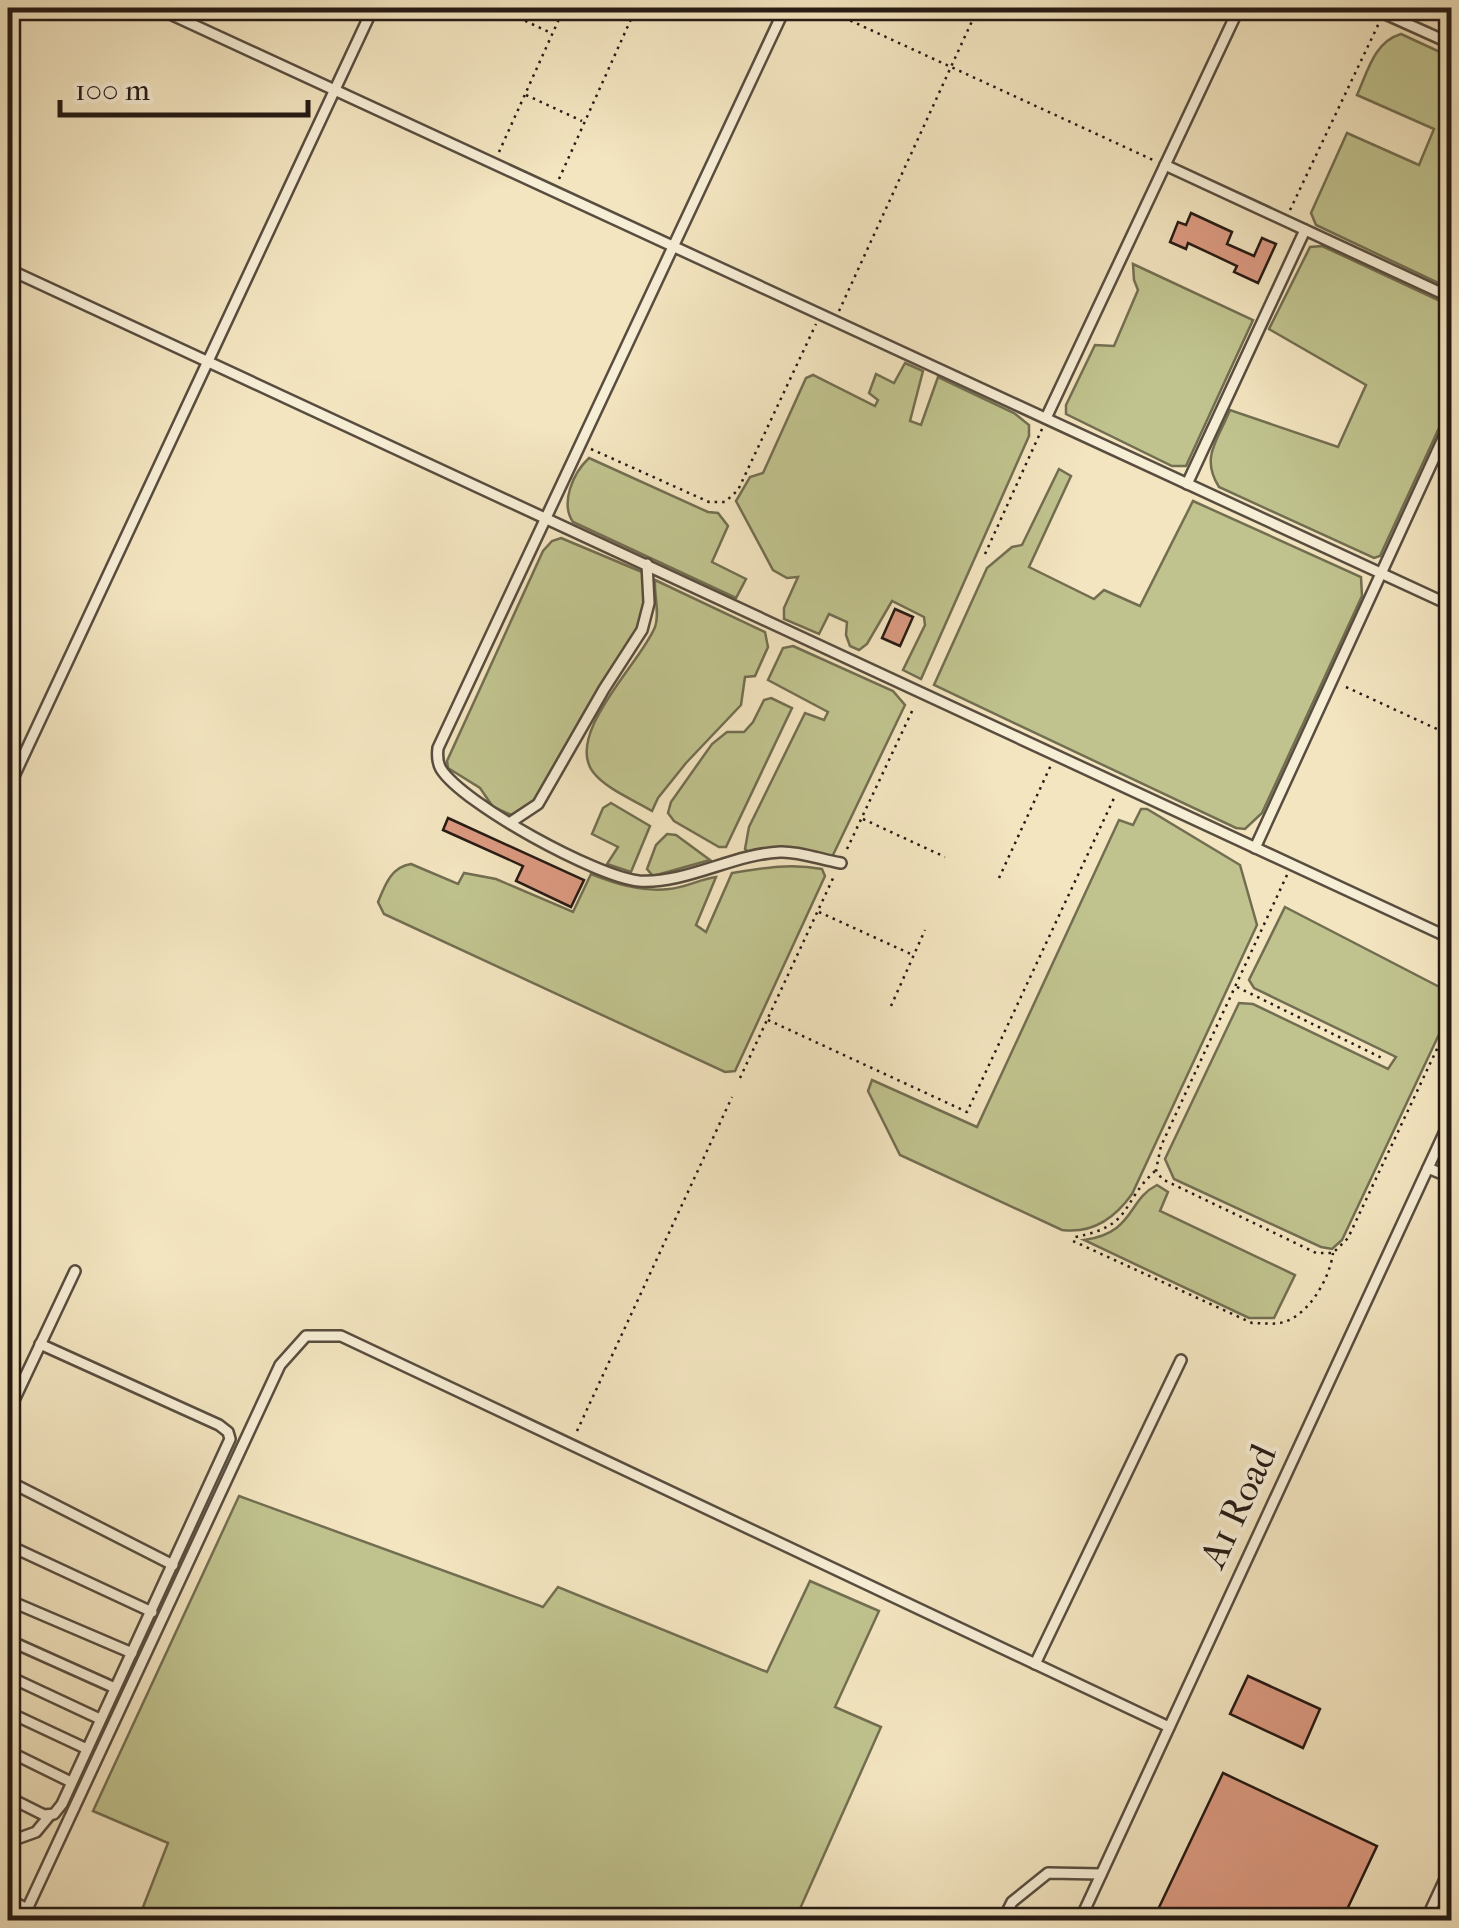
<svg xmlns="http://www.w3.org/2000/svg" width="1459" height="1928" font-family="'IM FELL French Canon',serif">
	<style>
		.green { fill: #c0c38e; stroke: #726e51; stroke-width: 2.5 }
		.building { fill: #dc9a81; stroke: #251a14; stroke-width: 2.5 }
		.lines { fill: none; stroke-linecap: round; stroke-linejoin: round }
		.service-casing { stroke: #584d3f; stroke-width: 14 }
		.path { stroke: #251a14; stroke-width: 2.5; stroke-dasharray: 2.5 5; stroke-linecap: butt }
		.service { stroke: #f7eed6; stroke-width: 9 }
		.labels { text-anchor: middle; dominant-baseline: central; stroke-width: 8; stroke-linejoin: round; paint-order: stroke }
		.street-label { font-size: 38px; fill: #251a14; stroke: #f7eed6 }
	</style>
	<rect width="100%" height="100%" fill="#f3e5c0"/>
	<filter id="stains"><feTurbulence type="fractalNoise" baseFrequency=".002" numOctaves="4"/><feColorMatrix values="0 0 0 0 .2 0 0 0 0 .09 0 0 0 0 .02 0 0 0 .5 -.17"/></filter>
	<radialGradient id="worn" r=".72"><stop offset=".6" stop-color="#630" stop-opacity="0"/><stop offset="1" stop-color="#630" stop-opacity=".3"/></radialGradient>
	<g class="green">
		<path d="M1401,34L1451,57V289L1316,225L1311,213L1347,133L1419,165L1434,129L1357,95C1368,71 1374,42 1401,34Z"/>
		<path d="M1322,246L1451,306V402L1380,556L1374,558L1219,487C1200,457 1218,440 1230,410L1338,447L1366,385L1269,329L1310,247Z"/>
		<path d="M1133,264L1253,320L1186,466H1172L1066,414V405L1095,345L1114,346L1138,290L1134,280Z"/>
		<path d="M905,363L923,371L910,421L921,425L938,377L1014,413L1029,425V436L921,679L903,670L925,625L924,617L892,601L867,644L859,650L850,646L846,635L847,622L829,614L819,634L784,619V608L798,577L787,578L773,570L736,501L750,477L763,473L806,378L813,375L875,406L878,400L869,393L876,374L894,383Z"/>
		<path d="M589,458L708,512L718,513L728,526L712,562L746,579L736,598L573,522C560,503 573,473 589,458Z"/>
		<path d="M1059,469L1071,476L1029,567L1094,599L1104,590L1140,606L1193,501L1361,577L1362,596L1262,813L1245,829L1236,828L934,685L987,568L1012,547L1022,545Z"/>
		<path d="M561,538L642,572L646,598L636,635L585,711L533,805L514,816L493,807L480,788L448,768L447,761L543,551L552,541Z"/>
		<path d="M655,580L765,632L768,647L755,676L745,677L741,705L686,763L658,798L652,811C634,800 606,789 593,772C564,734 642,661 655,627C660,613 654,595 655,580Z"/>
		<path d="M793,646L893,691L905,705L832,857L750,854L745,849L749,827L805,713L824,720L828,712L768,680L783,648Z"/>
		<path d="M771,698L792,708L726,847H719L674,821L668,813L671,802L712,744L727,732H744L753,722L764,700Z"/>
		<path d="M611,803L650,826L631,872L607,864L618,847L592,834L603,808Z"/>
		<path d="M1141,809H1147L1240,865L1257,925L1132,1194C1115,1218 1093,1234 1062,1230L900,1155L868,1091L872,1080L977,1127L1119,820L1133,825Z"/>
		<path d="M667,834L676,835L710,860L653,876L647,869L656,845Z"/>
		<path d="M411,864L458,884L464,873L496,879L573,912L591,874C616,884 642,892 669,889C685,888 700,879 716,877L696,925L706,932L732,873C763,868 790,863 822,869L825,876L735,1071L725,1072L384,914L378,902C385,885 391,867 411,864Z"/>
		<path d="M1285,907L1451,993V1009L1342,1240L1332,1249L1321,1247L1174,1179L1165,1159L1239,1003L1253,1004L1388,1069L1396,1057L1254,988L1249,980Z"/>
		<path d="M1157,1185L1168,1192L1160,1211L1295,1275L1274,1318H1249L1084,1240C1135,1233 1127,1200 1157,1185Z"/>
		<path d="M239,1496L543,1607L558,1587L767,1672L810,1581L879,1611L835,1707L881,1727L795,1920H138L168,1843L93,1811Z"/>
	</g>
	<g class="building">
		<path d="M1191,213L1232,232L1227,244L1254,256L1262,238L1276,244L1258,283L1234,272L1237,266L1188,243L1186,249L1170,242L1178,222L1186,225Z"/>
		<path d="M895,609L913,617L900,646L882,638Z"/>
		<path d="M448,818L584,880L571,907L516,881L523,866L443,830Z"/>
		<path d="M1248,1676L1320,1709L1303,1748L1230,1714Z"/>
		<path d="M1223,1773L1377,1846L1342,1920H1153Z"/>
	</g>
	<g class="lines">
		<g class="service-casing">
			<g id="service">
				<path d="M157,8L1452,606"/>
				<path d="M785,8L438,748C437,756 437,762 441,769C463,804 597,877 639,881C686,884 733,854 780,852C799,851 822,860 841,863"/>
				<path d="M1372,8L1452,44"/>
				<path d="M1165,165L1452,298"/>
				<path d="M8,269L1452,939"/>
				<path d="M1046,418L1239,8"/>
				<path d="M1187,484L1305,230"/>
				<path d="M8,789L373,8"/>
				<path d="M511,822L538,804L604,689L642,630L649,603L647,564"/>
				<path d="M1255,848L1452,419"/>
				<path d="M1428,1168L1452,1178"/>
				<path d="M8,1413L75,1271"/>
				<path d="M8,1481L173,1565"/>
				<path d="M8,1545L152,1612"/>
				<path d="M8,1600L132,1653"/>
				<path d="M8,1640L115,1688"/>
				<path d="M1035,1664L1181,1360"/>
				<path d="M8,1676L100,1719"/>
				<path d="M8,1712L87,1749"/>
				<path d="M8,1751L71,1782"/>
				<path d="M8,1797L44,1815L54,1814L62,1804L230,1439L228,1432L219,1425L40,1344"/>
				<path d="M8,1842L36,1832L50,1815"/>
				<path d="M8,1899L27,1909"/>
				<path d="M22,1920L280,1365L306,1336H341L1169,1727"/>
				<path d="M1003,1920L1012,1902L1048,1873L1101,1874"/>
				<path d="M1080,1920L1452,1116"/>
				<path d="M1426,1920L1452,1864"/>
			</g>
		</g>
		<g class="path">
			<path d="M498,8L551,33"/>
			<path d="M823,8L1153,160"/>
			<path d="M526,95L582,121"/>
			<path d="M499,152L564,8"/>
			<path d="M559,179L636,8"/>
			<path d="M1290,210L1379,23"/>
			<path d="M839,311L978,8"/>
			<path d="M591,449L709,502H725L738,490L816,324"/>
			<path d="M985,554L1042,429"/>
			<path d="M1346,687L1452,736"/>
			<path d="M863,819L945,857"/>
			<path d="M847,849L914,707"/>
			<path d="M1287,875L1161,1146L1156,1170L1162,1179L1316,1253H1333L1348,1238L1452,1017"/>
			<path d="M999,878L1051,765"/>
			<path d="M819,912L913,955"/>
			<path d="M1237,987L1384,1059"/>
			<path d="M891,1006L925,930"/>
			<path d="M768,1020L967,1112L1115,796"/>
			<path d="M740,1078L835,874"/>
			<path d="M1155,1171C1120,1203 1134,1226 1075,1237L1073,1241L1252,1323C1263,1323 1274,1325 1284,1322C1310,1314 1330,1277 1333,1253"/>
			<path d="M577,1431L732,1097"/>
		</g>
		<use href="#service" class="service"/>
	</g>
	<g class="labels">
		<g class="street-label">
			<text transform="translate(1238 1506) rotate(-65)">A1 Road</text>
		</g>
	</g>
	<rect width="1459" height="1928" fill="none" stroke="#f3e5c0" stroke-width="40"/>
	<rect x="10" y="10" width="1439" height="1908" fill="none" stroke="#251a14" stroke-width="5"/>
	<rect x="20" y="20" width="1419" height="1888" fill="none" stroke="#251a14" stroke-width="2.5"/>
	<path d="M60 100v15h248v-15" fill="none" stroke="#251a14" stroke-width="5"/>
	<text x="75" y="100" font-size="30" fill="#251a14" stroke="#f7eed6" stroke-width="8" paint-order="stroke">100 m</text>
	<rect width="100%" height="100%" filter="url(#stains)"/>
	<rect width="100%" height="100%" fill="url(#worn)"/>
</svg>
